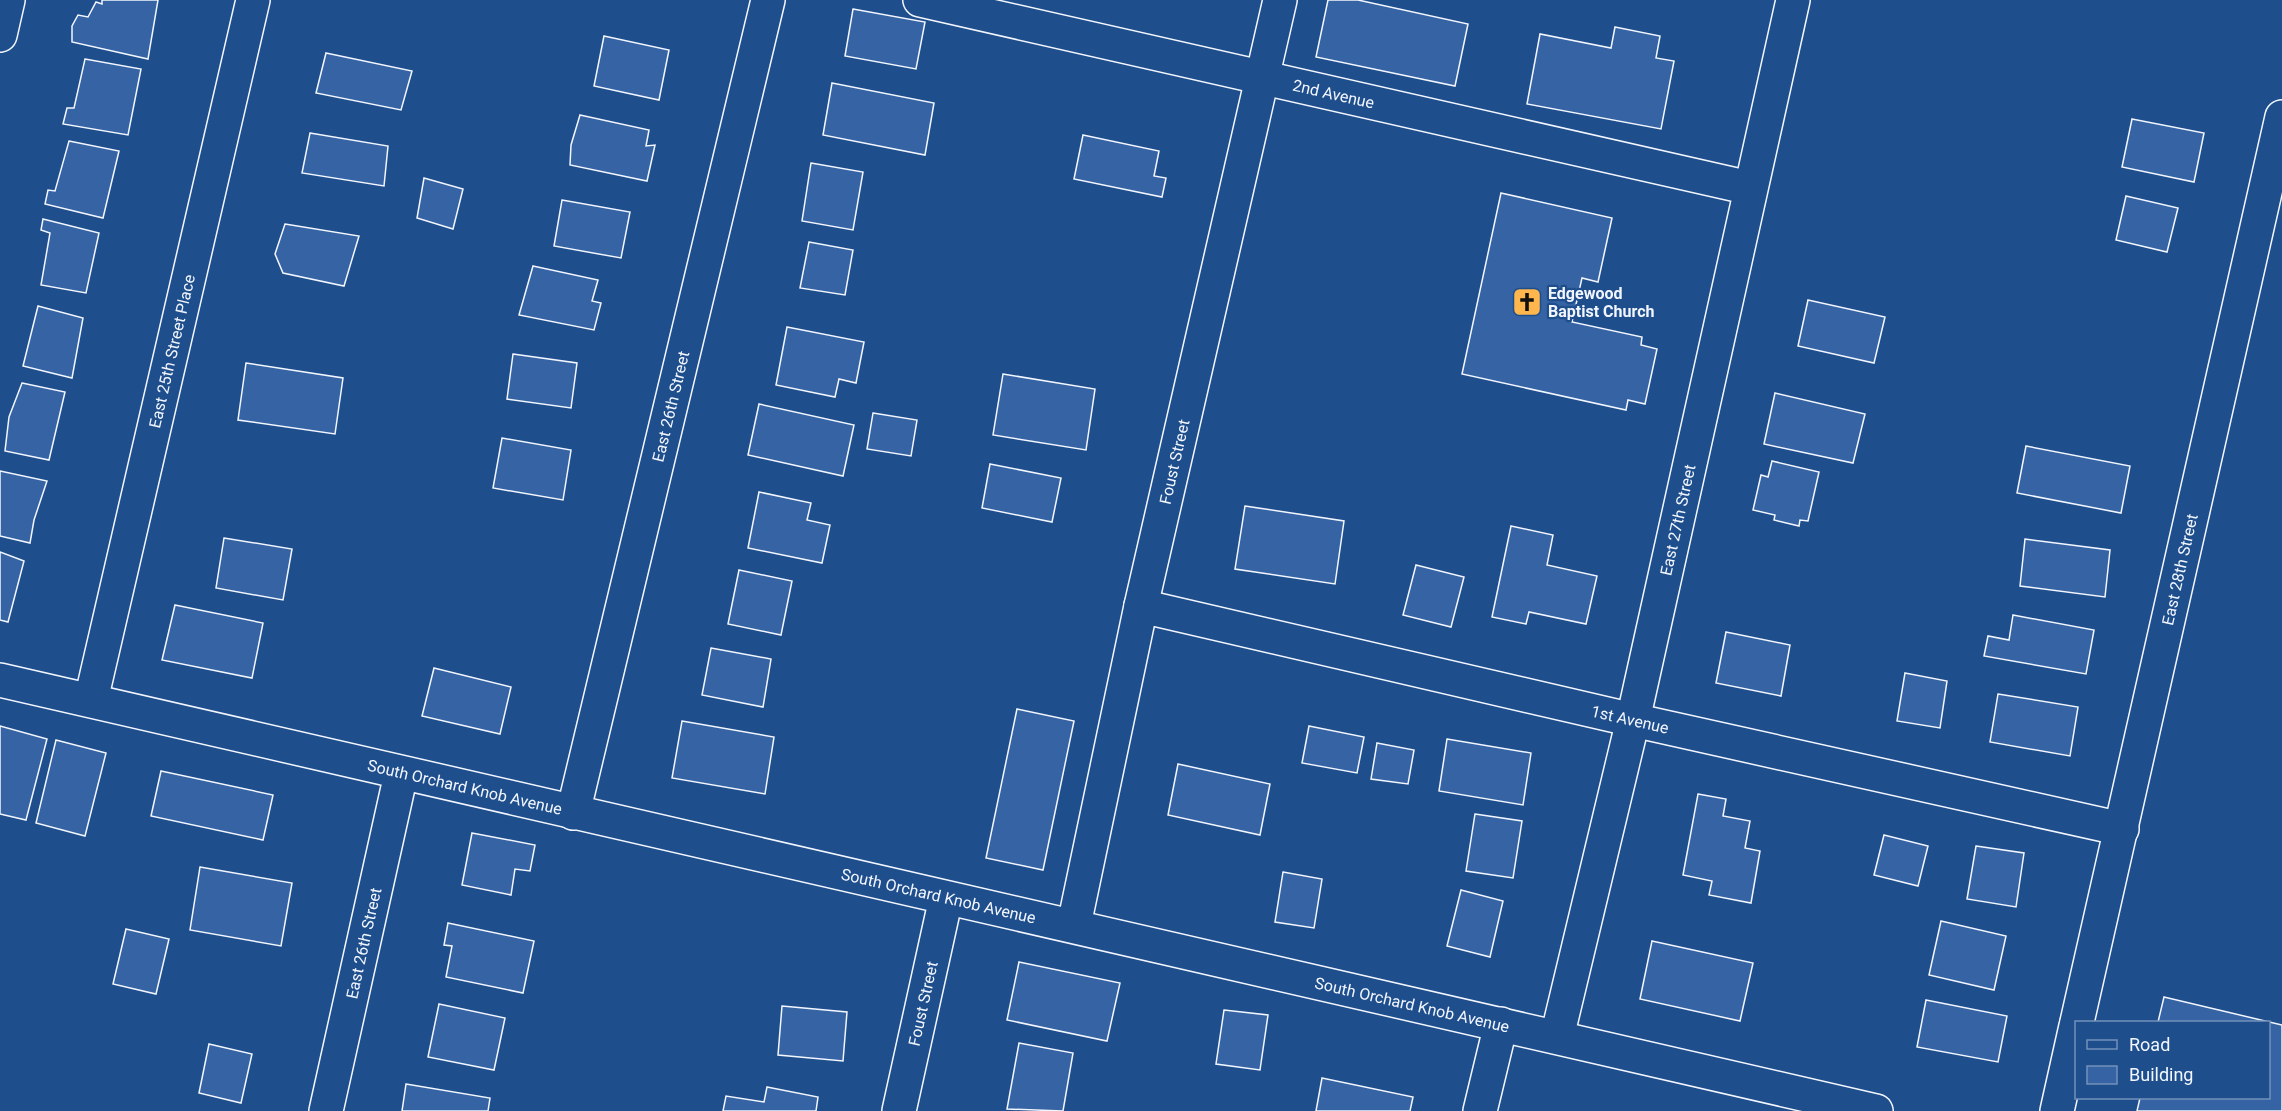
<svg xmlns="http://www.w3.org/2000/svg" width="2282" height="1111" font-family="Roboto,sans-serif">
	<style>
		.building { fill: #3563a3; stroke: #f2f6ff; stroke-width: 1.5 }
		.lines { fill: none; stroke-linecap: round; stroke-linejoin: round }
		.minor-casing { stroke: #f2f6ff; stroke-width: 36 }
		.minor { stroke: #1f4e8c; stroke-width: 33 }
		.labels { text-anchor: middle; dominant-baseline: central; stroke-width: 4.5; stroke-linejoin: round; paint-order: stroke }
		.street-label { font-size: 16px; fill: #f2f6ff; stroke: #1f4e8c }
		.poi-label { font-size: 16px; font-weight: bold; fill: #f2f6ff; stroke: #1f4e8c; text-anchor: start }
	</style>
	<rect width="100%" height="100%" fill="#1f4e8c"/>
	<g class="building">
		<path d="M102,0H158L148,59L72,42V26L78,15L88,17L96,2L102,4Z"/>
		<path d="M1328,0H1358L1468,24L1455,86L1316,57Z"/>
		<path d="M853,9L925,22L916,69L845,56Z"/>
		<path d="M1615,27L1660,36L1656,58L1674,61L1661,129L1527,104L1540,34L1611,48Z"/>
		<path d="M604,36L669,50L659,100L594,86Z"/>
		<path d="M326,53L412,71L401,110L316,93Z"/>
		<path d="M85,59L141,69L128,135L63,124L67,108H74Z"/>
		<path d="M832,83L934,103L925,155L823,135Z"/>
		<path d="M580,115L649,130L646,146L655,145L647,181L570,165L571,145Z"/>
		<path d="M2132,119L2204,133L2194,182L2122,167Z"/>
		<path d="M310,133L388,146L384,186L302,173Z"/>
		<path d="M1083,135L1159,151L1154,176L1166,178L1162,197L1074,179Z"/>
		<path d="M69,141L119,151L103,218L45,204L48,190L55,191Z"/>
		<path d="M811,163L863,172L853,230L802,221Z"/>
		<path d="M424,178L463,189L453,229L417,218Z"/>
		<path d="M1501,193L1612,218L1598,282L1582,278L1572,322L1642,337L1641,345L1657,349L1645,404L1628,400L1626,410L1462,374Z"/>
		<path d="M2126,196L2178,208L2167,252L2116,240Z"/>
		<path d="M562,200L630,212L621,258L554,246Z"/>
		<path d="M43,219L99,233L86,293L41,285L50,233L41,230Z"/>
		<path d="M285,224L359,236L344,286L283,273L275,254Z"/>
		<path d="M809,242L853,250L845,295L800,288Z"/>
		<path d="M533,266L598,280L592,301L601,303L594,330L519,315Z"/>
		<path d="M1808,300L1885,317L1874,363L1798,346Z"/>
		<path d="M38,306L83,318L72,378L23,366Z"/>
		<path d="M787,327L864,342L856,383L839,379L835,397L776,385Z"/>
		<path d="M513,354L577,363L571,408L507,399Z"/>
		<path d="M246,363L343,378L335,434L238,420Z"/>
		<path d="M1003,374L1095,389L1086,450L993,435Z"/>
		<path d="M22,383L65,392L49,460L5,451L9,417Z"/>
		<path d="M1775,393L1865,414L1853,463L1764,444Z"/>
		<path d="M759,404L854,425L843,476L748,455Z"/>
		<path d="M873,413L917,420L911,456L867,449Z"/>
		<path d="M502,438L571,450L563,500L493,488Z"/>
		<path d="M2026,446L2130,466L2121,513L2017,493Z"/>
		<path d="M1772,461L1819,472L1808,521L1800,520L1799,526L1774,520L1775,515L1753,510L1761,475L1768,477Z"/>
		<path d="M990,464L1061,478L1052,522L982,508Z"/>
		<path d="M0,471L47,481L34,520L30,543L0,536Z"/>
		<path d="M759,492L811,503L807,520L830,525L822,563L748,548Z"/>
		<path d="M1245,506L1344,521L1335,584L1235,569Z"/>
		<path d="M1511,526L1553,535L1547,565L1597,576L1586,624L1529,612L1526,624L1492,617Z"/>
		<path d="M224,538L292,549L283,600L216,588Z"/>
		<path d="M2025,539L2110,550L2105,597L2020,586Z"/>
		<path d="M0,552L24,561L8,622L0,620Z"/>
		<path d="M1416,565L1464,577L1451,627L1403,615Z"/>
		<path d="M739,570L792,581L781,635L728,624Z"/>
		<path d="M175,605L263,623L252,678L162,660Z"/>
		<path d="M2013,615L2094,630L2086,674L1984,656L1988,636L2009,640Z"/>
		<path d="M1726,632L1790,645L1781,696L1716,683Z"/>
		<path d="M711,648L771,659L763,707L702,695Z"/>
		<path d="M434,668L511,687L500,734L422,716Z"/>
		<path d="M1905,673L1947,681L1940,728L1897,721Z"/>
		<path d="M1998,694L2078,707L2070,756L1990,742Z"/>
		<path d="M1017,709L1074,721L1043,870L986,858Z"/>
		<path d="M682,721L774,737L765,794L672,778Z"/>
		<path d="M0,726L47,739L26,820L0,814Z"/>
		<path d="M1309,726L1364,737L1357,773L1302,763Z"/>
		<path d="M1447,739L1531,753L1523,805L1439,791Z"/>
		<path d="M56,740L106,753L85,836L36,823Z"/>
		<path d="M1377,743L1414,750L1408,784L1371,779Z"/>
		<path d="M1178,764L1270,784L1260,835L1168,815Z"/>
		<path d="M161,771L273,795L263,840L151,816Z"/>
		<path d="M1698,794L1726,799L1723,816L1750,821L1745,848L1760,851L1751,903L1709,895L1712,881L1683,875Z"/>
		<path d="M1475,814L1522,821L1513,878L1466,871Z"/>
		<path d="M472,833L535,845L530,871L515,869L511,895L462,885Z"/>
		<path d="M1884,835L1928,846L1918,886L1874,875Z"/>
		<path d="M1976,846L2024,853L2016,907L1967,899Z"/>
		<path d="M200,867L292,883L281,946L190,930Z"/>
		<path d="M1283,872L1322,879L1314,928L1275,922Z"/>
		<path d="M1461,890L1503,901L1490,957L1447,946Z"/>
		<path d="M1941,921L2006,936L1994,990L1929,975Z"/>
		<path d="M448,923L534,941L523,993L446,977L452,946L444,945Z"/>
		<path d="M126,929L169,939L156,994L113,984Z"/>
		<path d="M1652,941L1753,963L1740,1021L1640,999Z"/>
		<path d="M1019,962L1120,983L1107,1041L1007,1020Z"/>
		<path d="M2164,997L2282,1025V1111H2137L2140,1098H2268V1022H2158Z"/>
		<path d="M1926,1000L2007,1016L1998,1062L1917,1047Z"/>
		<path d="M439,1004L505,1018L494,1070L428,1057Z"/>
		<path d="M782,1006L847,1012L843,1061L778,1055Z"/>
		<path d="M1224,1010L1268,1015L1260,1070L1216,1064Z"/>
		<path d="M1019,1043L1073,1053L1063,1111L1007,1109Z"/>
		<path d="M209,1044L252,1054L241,1103L199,1093Z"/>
		<path d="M1322,1078L1413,1097L1410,1111H1316Z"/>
		<path d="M406,1084L490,1098L488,1111H402Z"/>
		<path d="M767,1087L818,1097L816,1111H723L726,1096L764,1102Z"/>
	</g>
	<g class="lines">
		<g class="minor-casing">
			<g id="minor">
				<path id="s1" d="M920,0L1750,188"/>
				<path d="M0,35L8,0"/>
				<path id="s2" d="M1141,606L1633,720L2122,829"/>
				<path id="s3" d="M0,680L1876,1111"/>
				<path id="s4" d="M91,700L253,0"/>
				<path id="s5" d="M573,813L768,0"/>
				<path id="s6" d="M1074,925L1141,606L1280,0"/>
				<path id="s7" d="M2077,1022L2282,117"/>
				<path id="s8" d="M1557,1037L1633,720L1793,0"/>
				<path id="s9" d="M326,1111L401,774"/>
				<path id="s10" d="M899,1111L946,898"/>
				<path d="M1480,1111L1501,1024"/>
				<path d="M2057,1111L2076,1026"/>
			</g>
		</g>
		<use href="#minor" class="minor"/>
	</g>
	<defs>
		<g id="church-square" transform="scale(1.5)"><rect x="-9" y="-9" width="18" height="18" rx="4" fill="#ffb74d" stroke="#1f4e8c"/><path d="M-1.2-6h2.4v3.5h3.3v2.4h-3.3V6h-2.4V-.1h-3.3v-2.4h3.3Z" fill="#111"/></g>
	</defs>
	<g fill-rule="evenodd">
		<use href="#church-square" x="1527" y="302"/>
	</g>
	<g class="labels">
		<g class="street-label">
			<text stroke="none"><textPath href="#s1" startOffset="424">2nd Avenue</textPath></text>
			<text stroke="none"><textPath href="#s4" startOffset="358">East 25th Street Place</textPath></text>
			<text stroke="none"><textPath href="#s5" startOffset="418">East 26th Street</textPath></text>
			<text stroke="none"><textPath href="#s6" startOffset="474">Foust Street</textPath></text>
			<text stroke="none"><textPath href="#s8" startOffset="531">East 27th Street</textPath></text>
			<text stroke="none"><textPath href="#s7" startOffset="464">East 28th Street</textPath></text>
			<text stroke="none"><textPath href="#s2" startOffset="502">1st Avenue</textPath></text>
			<text stroke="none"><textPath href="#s3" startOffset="477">South Orchard Knob Avenue</textPath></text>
			<text stroke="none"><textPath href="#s3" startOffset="963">South Orchard Knob Avenue</textPath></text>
			<text stroke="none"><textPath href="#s9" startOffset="172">East 26th Street</textPath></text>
			<text stroke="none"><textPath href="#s3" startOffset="1449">South Orchard Knob Avenue</textPath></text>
			<text stroke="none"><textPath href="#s10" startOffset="110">Foust Street</textPath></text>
		</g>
		<g class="poi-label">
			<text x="1548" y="293">Edgewood<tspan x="1548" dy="18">Baptist Church</tspan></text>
		</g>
	</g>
	<rect x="2075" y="1021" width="195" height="78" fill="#1f4e8c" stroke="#7391ba" stroke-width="1.5"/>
	<rect x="2087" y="1040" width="30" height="9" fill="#1f4e8c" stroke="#7391ba" stroke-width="1.5"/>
	<text x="2129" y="1051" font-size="18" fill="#f2f6ff">Road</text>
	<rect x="2087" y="1066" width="30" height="18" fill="#3563a3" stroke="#7391ba" stroke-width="1.5"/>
	<text x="2129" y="1081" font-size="18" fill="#f2f6ff">Building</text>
</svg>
